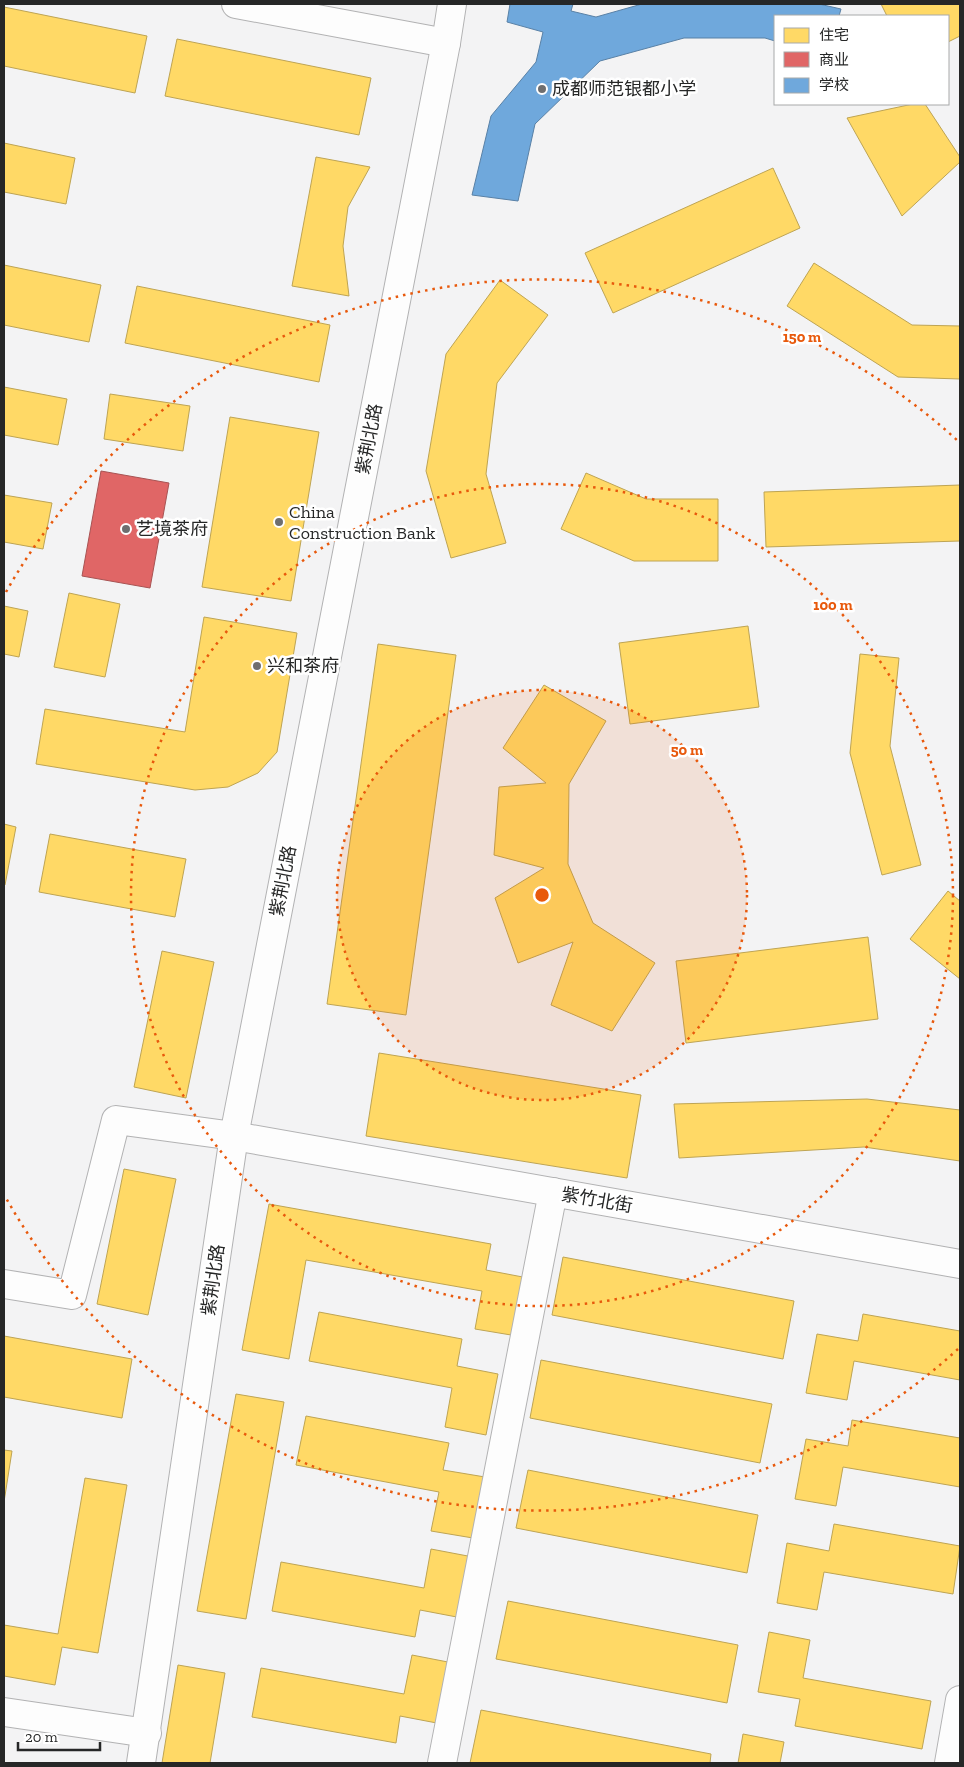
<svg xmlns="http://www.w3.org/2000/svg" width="964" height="1767" font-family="'Zilla Slab','Noto Sans SC',serif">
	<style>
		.homes { fill: #ffd966; stroke: #bea453 }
		.shops { fill: #e06666; stroke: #a85353 }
		.schools { fill: #6fa8dc; stroke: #5981a6 }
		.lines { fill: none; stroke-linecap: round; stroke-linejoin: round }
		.minor-casing { stroke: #b2b2b3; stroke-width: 30 }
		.minor { stroke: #fdfdfd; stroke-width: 28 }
		.ring { fill: none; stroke: #e8590c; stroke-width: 2.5; stroke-dasharray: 2.5 5 }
		.poi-dot { fill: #6e6e6f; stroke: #fff; stroke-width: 2 }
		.labels { text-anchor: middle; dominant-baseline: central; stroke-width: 5; stroke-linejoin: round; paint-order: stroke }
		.poi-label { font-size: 18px; fill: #262727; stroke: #fff; text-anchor: start }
		.street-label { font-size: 18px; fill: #262727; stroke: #fff }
		.centre { fill: #e8590c; stroke: #fff; stroke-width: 2.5 }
		.ring-label { font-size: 15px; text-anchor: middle; font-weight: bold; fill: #e8590c; stroke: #fff; stroke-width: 5; stroke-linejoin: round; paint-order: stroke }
	</style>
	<rect width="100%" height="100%" fill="#f3f3f4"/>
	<g class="homes">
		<path d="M881,4H960V36L948,42V16H887Z"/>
		<path d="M4,7L147,36L135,93L4,66Z"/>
		<path d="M177,39L371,78L359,135L165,96Z"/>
		<path d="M913,104H925L960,157V162L902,216L847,118Z"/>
		<path d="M4,143L75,158L66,204L4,192Z"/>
		<path d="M316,157L370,167L348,207L343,246L349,296L292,286Z"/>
		<path d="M773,168L800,228L613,313L585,253Z"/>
		<path d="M814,263L912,325L960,326V379L898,377L787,306Z"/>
		<path d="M4,265L101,285L89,342L4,325Z"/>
		<path d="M500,280L548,315L497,383L486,474L506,543L451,558L426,471L446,354Z"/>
		<path d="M137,286L330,325L319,382L125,343Z"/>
		<path d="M4,387L67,399L58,445L4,435Z"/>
		<path d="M110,394L190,406L183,451L104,439Z"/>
		<path d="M230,417L319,432L291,601L202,587Z"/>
		<path d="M586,473L646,499H718V561H634L561,529Z"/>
		<path d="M960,485V541L766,547L764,492Z"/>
		<path d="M4,495L52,503L43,549L4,542Z"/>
		<path d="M69,593L120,604L105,677L54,667Z"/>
		<path d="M4,606L28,611L19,657L4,654Z"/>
		<path d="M204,617L297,633L277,752L258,773L228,787L195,790L36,764L45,709L185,732Z"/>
		<path d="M748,626L759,707L630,724L619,643Z"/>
		<path d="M378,644L456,655L406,1015L327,1004Z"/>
		<path d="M860,654L899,658L890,746L921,865L882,875L850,753Z"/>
		<path d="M544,685L606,721L569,784L568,864L593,923L655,963L612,1031L551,1005L573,942L518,963L495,898L544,868L494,855L499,787L546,783L503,748Z"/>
		<path d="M4,824L16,827L5,885H4Z"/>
		<path d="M50,834L186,859L175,917L39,892Z"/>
		<path d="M948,891L960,901V979L910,939Z"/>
		<path d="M868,937L878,1019L686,1043L676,961Z"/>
		<path d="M162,951L214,962L186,1098L134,1087Z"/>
		<path d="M379,1053L641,1095L627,1178L366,1136Z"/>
		<path d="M867,1099L960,1110V1161L864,1147L679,1158L674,1104Z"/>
		<path d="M124,1169L176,1179L148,1315L97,1304Z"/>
		<path d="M269,1204L491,1244L486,1270L528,1278L517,1336L475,1329L482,1291L306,1260L289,1359L242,1350Z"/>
		<path d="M563,1257L794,1301L783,1359L552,1315Z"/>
		<path d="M319,1312L462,1339L457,1366L498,1374L486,1435L445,1427L452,1388L309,1361Z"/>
		<path d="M863,1314L960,1331V1380L854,1361L847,1400L806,1393L817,1334L858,1341Z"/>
		<path d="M4,1336L132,1359L122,1418L4,1397Z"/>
		<path d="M541,1360L772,1404L760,1463L530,1418Z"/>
		<path d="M236,1394L284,1402L246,1619L197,1611Z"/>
		<path d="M306,1416L449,1443L443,1470L485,1477L473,1538L431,1531L439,1492L296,1465Z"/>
		<path d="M852,1420L960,1438V1487L843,1467L836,1506L795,1499L806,1439L848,1446Z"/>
		<path d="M4,1450L12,1451L4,1502Z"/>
		<path d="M528,1470L758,1515L747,1573L516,1528Z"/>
		<path d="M85,1478L127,1485L98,1653L62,1647L55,1685L4,1676V1625L58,1634Z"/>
		<path d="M834,1524L960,1546L953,1594L824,1572L817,1610L777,1603L787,1543L829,1551Z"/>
		<path d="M431,1549L473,1557L462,1618L420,1610L415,1637L272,1611L281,1562L424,1588Z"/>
		<path d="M508,1601L738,1645L727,1703L496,1659Z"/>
		<path d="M769,1632L810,1640L803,1678L931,1701L922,1749L795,1726L800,1699L758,1692Z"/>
		<path d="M412,1655L453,1663L442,1724L400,1716L396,1743L252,1717L261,1668L404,1694Z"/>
		<path d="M178,1665L225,1673L210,1763H162Z"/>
		<path d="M481,1710L711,1754L710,1763H470Z"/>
		<path d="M743,1734L784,1742L780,1763H738Z"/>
	</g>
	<path class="shops" d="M101,471L169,483L150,588L82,576Z"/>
	<path class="schools" d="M510,4H573L571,11L596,17L642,4H819L841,9L839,16H775V41L765,38H684L600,61L535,124L518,201L472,195L491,116L536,62L543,32L507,22Z"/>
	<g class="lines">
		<g class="minor-casing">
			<g id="minor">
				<path d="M236,4L446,43"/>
				<path d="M4,1284L72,1295L116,1120L234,1136L960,1264"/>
				<path d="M4,1712L147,1733"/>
				<path d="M141,1763L234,1136L446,43L452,4"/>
				<path d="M442,1763L553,1192"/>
				<path d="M949,1763L960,1700"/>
			</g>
		</g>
		<use href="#minor" class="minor"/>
	</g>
	<circle cx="542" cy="895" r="205" fill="#e8590c" fill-opacity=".12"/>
	<g class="ring">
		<circle cx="542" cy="895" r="205"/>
		<circle cx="542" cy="895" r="411"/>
		<path d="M958 1349A616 616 0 0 1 6 1198M6 592A616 616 0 0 1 958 441"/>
	</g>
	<g class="poi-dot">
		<circle cx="542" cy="89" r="5"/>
		<circle cx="279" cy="522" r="5"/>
		<circle cx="126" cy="529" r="5"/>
		<circle cx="257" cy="666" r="5"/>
	</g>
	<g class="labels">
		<g class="poi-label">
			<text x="552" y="89">成都师范银都小学</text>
			<text x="289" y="512">China<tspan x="289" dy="21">Construction Bank</tspan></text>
			<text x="136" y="529">艺境茶府</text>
			<text x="267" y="666">兴和茶府</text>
		</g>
		<g class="street-label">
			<text transform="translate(369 439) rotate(-79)">紫荆北路</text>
			<text transform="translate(283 881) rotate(-79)">紫荆北路</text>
			<text transform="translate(597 1200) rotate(10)">紫竹北街</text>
			<text transform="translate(213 1280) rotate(-82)">紫荆北路</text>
		</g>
	</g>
	<circle cx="542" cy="895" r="8" class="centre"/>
	<g class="ring-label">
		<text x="802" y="342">150 m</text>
		<text x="833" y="610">100 m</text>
		<text x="687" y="755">50 m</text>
	</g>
	<rect width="964" height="1767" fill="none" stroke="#262727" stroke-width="10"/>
	<rect x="774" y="15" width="175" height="90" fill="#ffffff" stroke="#a8a9a9"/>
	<rect x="784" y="28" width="25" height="15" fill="#ffd966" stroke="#a8a9a9"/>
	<text x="819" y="40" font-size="15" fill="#262727">住宅</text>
	<rect x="784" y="52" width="25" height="15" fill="#e06666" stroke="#a8a9a9"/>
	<text x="819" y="65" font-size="15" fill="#262727">商业</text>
	<rect x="784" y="78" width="25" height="15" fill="#6fa8dc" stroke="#a8a9a9"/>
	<text x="819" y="90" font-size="15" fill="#262727">学校</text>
	<path d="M18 1742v8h82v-8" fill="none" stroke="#262727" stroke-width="2.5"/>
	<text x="25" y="1742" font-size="15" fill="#262727" stroke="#ffffff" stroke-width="4" paint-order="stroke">20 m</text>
</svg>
